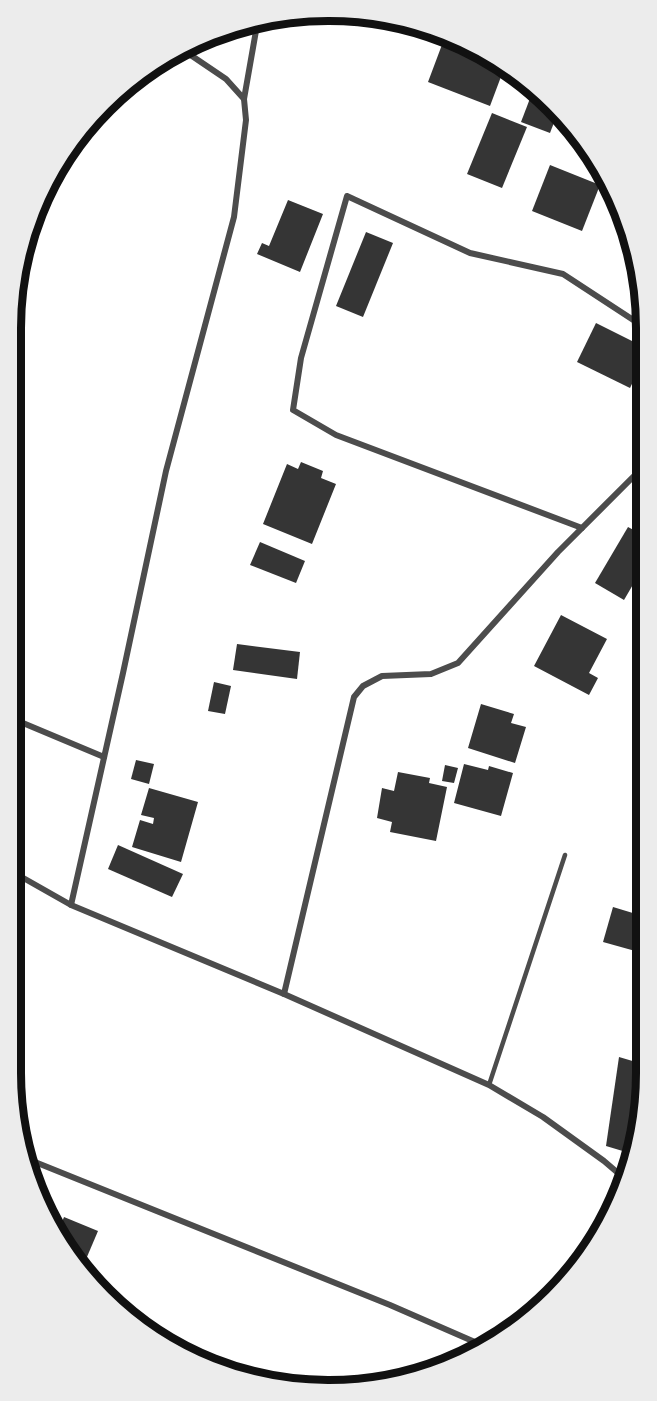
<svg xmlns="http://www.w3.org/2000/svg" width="657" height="1401" font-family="'Noto Serif',serif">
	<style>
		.building { fill: #353535 }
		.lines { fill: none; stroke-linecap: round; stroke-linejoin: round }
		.service { stroke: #4c4c4c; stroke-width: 4.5 }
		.minor { stroke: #4c4c4c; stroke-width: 6 }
		.rim { fill: none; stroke: #111; stroke-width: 8 }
	</style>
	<rect width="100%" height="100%" fill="#fff"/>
	<g class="building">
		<path d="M446,34L451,35L505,66L490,106L428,82Z"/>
		<path d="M534,88L558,112L550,133L521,122Z"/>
		<path d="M103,105L104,106L96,124L91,122Z"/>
		<path d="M492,113L527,127L502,188L467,174Z"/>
		<path d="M567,121L581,135L584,140L563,132Z"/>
		<path d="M550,165L600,185L582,231L532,211Z"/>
		<path d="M288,200L323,214L300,272L257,254L262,243L269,246Z"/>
		<path d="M366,232L393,243L363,317L336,306Z"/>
		<path d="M596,323L644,347V359L630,388L577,362Z"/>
		<path d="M301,462L323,471L321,478L336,484L312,544L263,524L287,464L298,469Z"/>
		<path d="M628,527L645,536V564L624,600L595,583Z"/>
		<path d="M260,542L305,561L296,583L250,565Z"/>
		<path d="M561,615L607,639L589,673L598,678L589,695L534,666Z"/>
		<path d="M237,644L300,652L297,679L233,670Z"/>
		<path d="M214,682L231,686L225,714L208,711Z"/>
		<path d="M481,704L514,714L511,723L526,727L515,763L468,748Z"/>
		<path d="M136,760L154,764L149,784L131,779Z"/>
		<path d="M464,764L488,770L489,766L513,773L501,816L454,803Z"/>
		<path d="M445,765L458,768L454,783L442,781Z"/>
		<path d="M398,772L430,778L429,783L447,787L436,841L390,832L392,822L377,818L382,788L394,791Z"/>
		<path d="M149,788L198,802L181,862L132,847L140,820L153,824L154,818L141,815Z"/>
		<path d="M118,845L183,874L172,897L108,869Z"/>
		<path d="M613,907L646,917V954L603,942Z"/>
		<path d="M619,1057L646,1065V1073L641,1100L626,1152L606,1146Z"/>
		<path d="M64,1217L98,1231L81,1271L76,1266L58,1232Z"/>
	</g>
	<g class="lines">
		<path class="service" d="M489,1085L565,855"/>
		<g class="minor">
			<path d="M244,99L257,25"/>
			<path d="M582,528L336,435L293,410L301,358L347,196L470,253L563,274L644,327"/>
			<path d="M11,718L104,757"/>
			<path d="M11,871L71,905L284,994L489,1085L543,1117L604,1161L625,1179"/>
			<path d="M71,905L123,673L166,471L234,217L246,120L244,99L226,79L192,56L182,51"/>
			<path d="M284,994L354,697L363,686L382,676L431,674L458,663L558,552L644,466"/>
			<path d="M25,1158L390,1305L484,1346"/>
		</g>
	</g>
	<path d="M0 0H657V1401H0ZM328 21H329A307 307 0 0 1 636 328V1073A307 307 0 0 1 329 1380H328A307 307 0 0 1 21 1073V328A307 307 0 0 1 328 21Z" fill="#ececec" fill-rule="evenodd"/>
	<path class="rim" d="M328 21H329A307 307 0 0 1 636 328V1073A307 307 0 0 1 329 1380H328A307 307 0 0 1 21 1073V328A307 307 0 0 1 328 21Z"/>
</svg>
